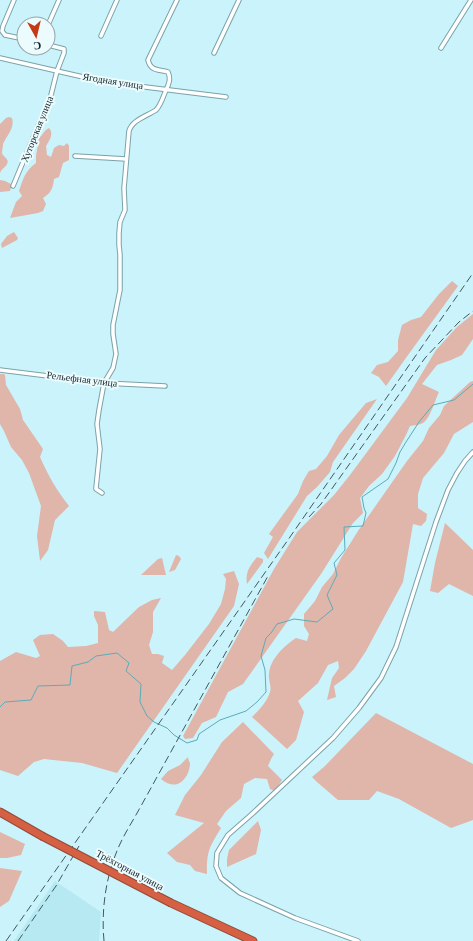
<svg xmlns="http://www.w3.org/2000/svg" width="473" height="941" font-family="'Crimson Pro',serif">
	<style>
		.built { fill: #b6e9f2 }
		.green { fill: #e0b5aa }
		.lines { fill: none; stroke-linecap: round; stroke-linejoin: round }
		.stream { stroke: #5bacb9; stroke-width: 1 }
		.street-casing { stroke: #7ba2a9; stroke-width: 5.5 }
		.highway-casing { stroke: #914b39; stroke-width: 9 }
		.street { stroke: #fff; stroke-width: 3.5 }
		.highway { stroke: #d56043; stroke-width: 7 }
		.rail { stroke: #42595d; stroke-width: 1; stroke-dasharray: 8 4; stroke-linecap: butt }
		.highway-bridge-casing { stroke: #914b39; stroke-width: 9; stroke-linecap: butt }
		.highway-bridge { stroke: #d56043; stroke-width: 7 }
		.labels { text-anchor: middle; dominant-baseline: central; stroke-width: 4; stroke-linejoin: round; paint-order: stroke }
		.street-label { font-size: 10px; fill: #142427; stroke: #ebfbfe }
	</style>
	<rect width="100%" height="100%" fill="#caf3fb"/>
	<path class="built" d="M55,881L101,912L99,941H14Z"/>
	<g class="green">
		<path d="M9,117L12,118C15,128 7,135 3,144C3,146 2,151 2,153C3,157 10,159 7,164C6,167 2,168 0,173V124L6,118Z"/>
		<path d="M49,128C54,133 50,140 46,146L47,155L51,157L54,148L59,145L64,146L67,143L69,146V160L63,163L59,177L54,179C53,188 51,193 43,198L46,204L43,211L38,213L10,218L16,202L22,196L19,191C23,179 25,171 36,163V156L39,138C43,135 44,130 49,128Z"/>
		<path d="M0,180L5,181L11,184V187L10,191L0,192Z"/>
		<path d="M14,232L18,238L17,240L2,248L1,244L7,236Z"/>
		<path d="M452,281L458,286L408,355L386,386L379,377L371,373L377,365L388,362L398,351V340L402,325L411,320L421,317L439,294Z"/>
		<path d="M473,314V339L462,355L451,360L437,365L422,384L439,392C435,400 430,419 423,423C419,425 414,425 410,426L406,435L395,456L382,474L369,486L360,498L363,513L353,523L321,574L243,684L228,692L216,717L202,723L193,738L185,739L183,736L274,569L297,532L334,495L350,475L407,398L436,350L457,327Z"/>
		<path d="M0,374H4L5,375L6,385L20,409L23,420L43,449L40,457C48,475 57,491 69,506L55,520L48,550L40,561L37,536L41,506L29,473L22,460L11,447L4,431L0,424Z"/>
		<path d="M473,381V422L454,434L444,453L423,478L418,494V508L427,514L426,521L421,526L413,524L403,582L366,651L354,669L345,678L334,686L336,697L327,700L332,678L339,668L338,661L328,665L318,683L298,701L304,712L296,740L287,749L252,717C259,710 267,702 270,692C272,687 268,680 269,674C270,659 284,646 296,638L307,641L309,634L304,626V614L315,601L322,587L333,574L341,558L358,531L407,461L423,441L429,428L440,415L444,406L470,382Z"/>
		<path d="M377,399L333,462L330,472L317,487L307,496L268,559L264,553L273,537L269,534L298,494L303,481L309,471L316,469L327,456L339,435L366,403Z"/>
		<path d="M445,523L473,550V596L449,584L438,593L430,591L435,563Z"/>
		<path d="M176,555L179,556L181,559L175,570L169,572Z"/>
		<path d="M257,557L263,559V562L247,584C245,572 250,566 257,557Z"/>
		<path d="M162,558L166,575H141L158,559Z"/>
		<path d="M234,571L239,584L234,606L117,773L82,763L44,759L34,762L18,776L0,770V661L16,652L36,658L40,656L33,640L40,635L53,634L63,641L68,647L86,646L98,643V625L94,616V611L105,612L109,630L113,632L139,607L152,600L161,598L153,612V632L149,645L152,654H158L164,656L162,663L172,670L185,655L209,624L221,604L225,589L226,579L223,574Z"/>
		<path d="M376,713L473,764V820L451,828L399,799L377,791L369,800H338L317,782L312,777L325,766Z"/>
		<path d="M243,722L274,754L271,759L268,766L282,780L275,791L270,789L267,779L255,778L244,784L241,798L226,811L217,824L221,828C210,846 206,852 207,874L195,871L190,865L177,862L167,853L204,823L175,815L185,795L201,775L222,742Z"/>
		<path d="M188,757C188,759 189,761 190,763C190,767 189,771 187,775C180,787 171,787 161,779L168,771L180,765Z"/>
		<path d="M258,821L261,830L256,854L227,867V859L229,850Z"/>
		<path d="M0,832L25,844L21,855L7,858H0Z"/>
		<path d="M0,868L22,871L9,901L0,907Z"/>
	</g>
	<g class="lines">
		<path class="stream" d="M0,707L5,702L31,700L38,686L70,685L72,666L88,662L96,656L117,653L129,663L126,671L141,684L140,702L147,716L154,722L167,728L174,735L187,743L197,740L199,734L220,720L246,711L257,702L266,692L265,670L261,656L266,638L271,633L277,624L294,619L317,622L333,609L327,595L337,575L334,563L345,550L344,527L363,526L366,513L364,508L362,497L388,479L396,463L400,452L406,442L419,422L433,405L454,400L473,384"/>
		<g class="street-casing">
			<g id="street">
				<path d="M14,0L3,26L2,31L5,35L24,39"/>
				<path d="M48,25L59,0"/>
				<path d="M101,36L117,0"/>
				<path d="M441,48L471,0"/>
				<path d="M214,53L239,0"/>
				<path d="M0,58L105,82L226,97"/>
				<path d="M75,156L126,159"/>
				<path d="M13,186L51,95L57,71L64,53V49L48,45"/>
				<path d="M0,370L104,383L165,386"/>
				<path d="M102,493L96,489V488L100,449L97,424L99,410L104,383L113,368L116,354L113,334V325L120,290V255L119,245V233L120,222L125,210L124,188L129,131C132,120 147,116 156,110C161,105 163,97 166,90C169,84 171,79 168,72C159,69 151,72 148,60L177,0"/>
				<path d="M358,941L295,918L240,893L221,878L216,866L217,853L228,835L252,814L333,738L359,708L381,678L396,647L436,522L448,490L457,473L465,461L473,452"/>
			</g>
		</g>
		<g class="highway-casing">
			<g id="highway">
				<path d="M0,812L42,836"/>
				<path d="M171,903L253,941"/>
			</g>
		</g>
		<use href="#street" class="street"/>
		<use href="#highway" class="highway"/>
		<g class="rail">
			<path d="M309,517L321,504L425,358L459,322L473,311"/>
			<path d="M6,941L290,537L473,273"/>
			<path d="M18,941L56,886L79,846"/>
			<path d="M104,941C101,909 106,874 120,844C126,831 134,819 141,806L268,576"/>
		</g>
		<g class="highway-bridge-casing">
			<path id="highway-bridge" d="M42,836L171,903"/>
		</g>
		<use href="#highway-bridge" class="highway-bridge"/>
	</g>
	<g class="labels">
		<g class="street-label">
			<text transform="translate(113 81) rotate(9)">Ягодная улица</text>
			<text transform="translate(37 129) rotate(-68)">Хуторская улица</text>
			<text transform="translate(82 379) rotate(7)">Рельефная улица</text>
			<text transform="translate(130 870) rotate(28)">Трёхгорная улица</text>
		</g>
	</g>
	<g transform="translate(36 36) rotate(172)"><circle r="19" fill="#ebfbfe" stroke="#95a5a8"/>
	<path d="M0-3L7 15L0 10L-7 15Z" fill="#c33a15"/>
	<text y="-6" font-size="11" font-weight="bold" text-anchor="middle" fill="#142427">С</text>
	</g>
</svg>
